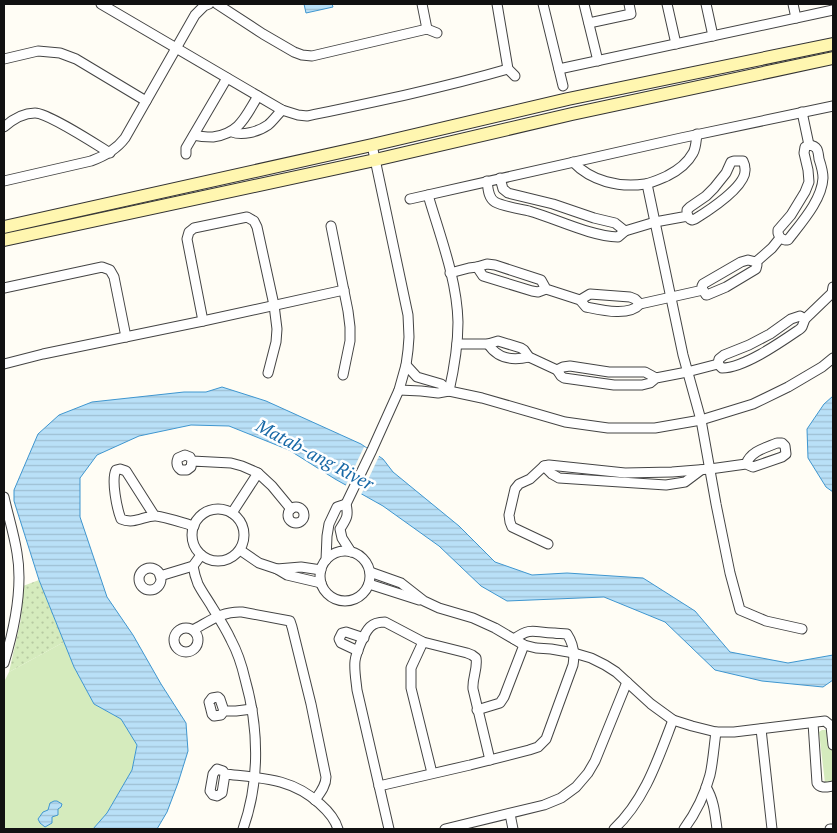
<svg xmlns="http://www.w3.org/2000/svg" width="837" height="833" font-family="'PT Serif',serif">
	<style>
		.grass { fill: #d5ebbd }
		.garden { fill: url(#garden-dots) }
		.water { fill: url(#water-rules); stroke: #3f96cf }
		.pier { fill: #fffdf5 }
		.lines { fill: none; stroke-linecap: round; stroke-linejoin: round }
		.street-casing { stroke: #444; stroke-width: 11 }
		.secondary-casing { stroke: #333; stroke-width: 14 }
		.street { stroke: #fff; stroke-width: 9 }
		.secondary { stroke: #fff6b0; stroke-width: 12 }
		.labels { text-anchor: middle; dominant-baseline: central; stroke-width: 5; stroke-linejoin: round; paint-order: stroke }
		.water-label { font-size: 18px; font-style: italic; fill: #1768a6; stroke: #fff }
	</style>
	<defs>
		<pattern id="garden-dots" width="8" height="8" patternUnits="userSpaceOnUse" patternTransform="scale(1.25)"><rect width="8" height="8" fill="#d5ebbd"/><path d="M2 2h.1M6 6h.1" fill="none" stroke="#b6c8a1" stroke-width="1.8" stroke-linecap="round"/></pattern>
		<pattern id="water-rules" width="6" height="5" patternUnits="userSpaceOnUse" patternTransform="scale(1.25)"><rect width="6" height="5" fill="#b9e0f7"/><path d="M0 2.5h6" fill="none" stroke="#9ebfd3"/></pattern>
	</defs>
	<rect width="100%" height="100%" fill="#fffdf5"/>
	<g class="grass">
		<path d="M64,642L74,667L94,704L121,719L137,744L132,770L107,813L93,829H4V682L9,672Z"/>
		<path d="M822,730H830L833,758V783H825L819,732Z"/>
	</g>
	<path class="garden" d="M39,580L64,642L9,672L21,619L23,586Z"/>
	<g class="water">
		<path d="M304,4H332L333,7L306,13Z"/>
		<path d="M222,387L266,401L361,444L383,459L393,472L459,526L495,562L532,575L567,573L643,578L695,611L730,652L788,663L833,655V680L823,687L762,681L715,670L665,622L604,597L507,601L481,586L439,546L383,506L335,479L289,450L229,426L191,425L139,436L97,455L80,478V517L107,597L133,635L161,684L186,723L188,751L178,783L167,812L157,829H93L107,813L132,770L137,745L121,719L94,704L74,667L39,580L14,501V490L38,434L59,415L92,402L184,392H206Z"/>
		<path d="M833,396V492L826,487L808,458L807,429L824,404Z"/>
		<path d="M54,801H57L62,804L61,807L58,809V815L52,817V823L45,827L40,823L38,819L43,812L48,810L50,803Z"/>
	</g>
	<path class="pier" d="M364,447L380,454L361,495L345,487Z"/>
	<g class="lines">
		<g class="street-casing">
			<g id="street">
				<path d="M101,4L282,110L298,115L307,116C374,102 442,88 508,69"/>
				<path d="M217,4L263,34L294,52L302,55L312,56L427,29L437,33"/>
				<path d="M422,4L427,29"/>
				<path d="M497,4L508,69L515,76"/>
				<path d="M543,4L563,86"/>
				<path d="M584,4L598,61"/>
				<path d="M667,4L676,44"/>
				<path d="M706,4L713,36"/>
				<path d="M793,4L796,18"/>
				<path d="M589,23L631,14L629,4"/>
				<path d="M4,59L38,51L60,53L76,59L146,101"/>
				<path d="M559,69L833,10"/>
				<path d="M802,112L809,145"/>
				<path d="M4,127C13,119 23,113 35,113C48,113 97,145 110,153"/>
				<path d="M232,132C242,136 258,132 268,125C273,121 277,115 282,110"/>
				<path d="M194,135C201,137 206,137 213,137C240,133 245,117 258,96"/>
				<path d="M186,154V148L227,78"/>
				<path d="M573,162C591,181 619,188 645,184C652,183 660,179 667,176C677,171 687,164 693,153C696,148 696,141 697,134"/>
				<path d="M500,178L503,189L508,193L553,204L594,218L615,223L625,231"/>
				<path d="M4,181L91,161C105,156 116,150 125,138L195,15L204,6L209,4"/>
				<path d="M487,181C488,188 488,198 495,202C502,206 520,209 529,211C557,219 590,236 618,237L625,231L655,222L688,216L690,219L692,220L695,219C708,211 747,186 745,169C745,168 744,163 743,161H734L731,162L726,173L714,188L706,196L690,207L687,210V213L688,216"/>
				<path d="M647,184L683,355L701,420L716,504L730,573L740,610L766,621L802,629"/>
				<path d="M428,195C440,236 457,279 458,322C458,346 454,369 449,391"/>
				<path d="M410,199L681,138L833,106"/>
				<path d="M331,226L348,311L350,327V341L343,375"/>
				<path d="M780,238L785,240H788C801,223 822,200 823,178C823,172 821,165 819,159C818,151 818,146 809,145"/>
				<path d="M780,238L778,233V230L791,215L805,192L809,182L808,170L804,153L805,147L809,145"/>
				<path d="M477,267L483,276L532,291L538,292L546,289"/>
				<path d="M450,273L469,268L477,267L487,264L495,265L541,280L546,289L580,300L586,307C601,310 629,317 640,304L703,290"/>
				<path d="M4,288L102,267L110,270L114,277L126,337"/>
				<path d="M703,290L702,286L703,284L741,262L748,260L756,262L772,248L780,238"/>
				<path d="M703,290L706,295H707L726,287L756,269L757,265L756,262"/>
				<path d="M580,300L590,294L630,297L635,299L640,304"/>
				<path d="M203,321L187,239L189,232L194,228L247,217L254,221L257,227L274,305L277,329L276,342L268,373"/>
				<path d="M457,344H488L498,341L521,348L524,350L529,357L557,370L561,376L564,378L614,385H642L650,383L656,378L687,372L718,364L722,368C744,368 781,342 800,329L802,327L805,319L832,293L833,287"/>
				<path d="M488,344C498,359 512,361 529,357"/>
				<path d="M4,364L43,354L203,321L344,290"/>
				<path d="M718,364L719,359L724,355L749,345L770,334L791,319L800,316L805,319"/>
				<path d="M406,365L417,377L441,384L449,391"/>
				<path d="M557,370L563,367L570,366L609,372H645L656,378"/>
				<path d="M399,390L421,391L438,393L449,391L482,398L565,422L608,428H655L701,420L753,404L788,387L822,367L833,358"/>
				<path d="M192,461L191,467L187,470H181C177,467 176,463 178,458L185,455L190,457L192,461L231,463L242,466L258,473"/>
				<path d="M544,466L552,474L559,478L666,485L685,482L701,470"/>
				<path d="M4,497C8,515 14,534 17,553C23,587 14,630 4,663"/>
				<circle cx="296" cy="515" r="8"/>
				<circle cx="218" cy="535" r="26"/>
				<path d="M232,513L258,473L272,486L291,509"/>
				<path d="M154,515L126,471L120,469L116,470C111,480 117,509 121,519C135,525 145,515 156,516C166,517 183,523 194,526"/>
				<path d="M548,544L512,527L510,522L509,515L515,489L519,484L530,479L544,466L549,465L625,473L672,472L710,469L746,464L753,467L782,457L786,454L785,446L782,443H777C765,448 751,451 746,464"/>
				<path d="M240,550L259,563L277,569L287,575L321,583"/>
				<circle cx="345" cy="576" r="25"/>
				<path d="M351,552L342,538L340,529C346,519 349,517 346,504L372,450L399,390L406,365L408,350L409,337L408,315L372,145"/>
				<path d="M326,560L327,536L329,524L337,507L346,504"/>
				<path d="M193,566C194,572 196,579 198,584C202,592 208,600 212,607C219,618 226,629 231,640C238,653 242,666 245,679C259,728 260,781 243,829"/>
				<circle cx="150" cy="579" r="11"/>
				<path d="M277,569L301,567L321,570"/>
				<path d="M370,572L401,583L424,601L439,608L473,618L495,628L524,645L536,648L551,649L574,653L591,658L605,665L616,672L651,704L673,720L692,726L716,732H734L825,721L831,726L833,745"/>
				<path d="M160,576L193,566L201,555"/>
				<path d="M369,584L419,600"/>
				<circle cx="186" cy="640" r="12"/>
				<path d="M193,630C210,621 222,611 242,612L290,621L292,627L311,704L326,777C326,786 320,793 315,800"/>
				<path d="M423,642L411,668V688L432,773"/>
				<path d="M358,651L341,643L339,639L342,633L346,632L364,638"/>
				<path d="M477,710L500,703L504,697L524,645"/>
				<path d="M224,711L220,699L218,697L212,698L209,702L212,714L214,716L221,715L224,711H236L252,709"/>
				<path d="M813,723L817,783C820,789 827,787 833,786"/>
				<path d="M761,729L772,829"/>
				<path d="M225,774L222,793L217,796L213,795L210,791L213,774L217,769L223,771L225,774C261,778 292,778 320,804C328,811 335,819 338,829"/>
				<path d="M379,786L470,765L529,750L538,747L546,739L573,665C575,654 573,643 567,634C562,633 559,634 554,633C535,633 532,626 514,639"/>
				<path d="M706,787C714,800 715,814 717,829"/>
				<path d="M510,814L513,829"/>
				<path d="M389,829L357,690C356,680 354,670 355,661C356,653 364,633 370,627C374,623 379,622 385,622L423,642L467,653L472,655L476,658C478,669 472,678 473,689L490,760"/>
				<path d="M445,829L544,805L561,798L576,787L588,773L595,761L627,682"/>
				<path d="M614,829C645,800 658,759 673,720"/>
				<path d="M684,829C695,814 705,794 710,775C713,762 714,746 716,732"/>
				<path d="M830,829H833"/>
			</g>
		</g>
		<g class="secondary-casing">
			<g id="secondary">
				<path d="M4,227L372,145L568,99L833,44"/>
				<path d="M4,240L375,160L572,114L833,58"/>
			</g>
		</g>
		<use href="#street" class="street"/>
		<use href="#secondary" class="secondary"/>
	</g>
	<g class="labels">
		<g class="water-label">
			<text transform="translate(315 454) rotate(28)">Matab-ang River</text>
		</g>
	</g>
	<rect width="837" height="833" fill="none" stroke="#111111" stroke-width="10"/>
</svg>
